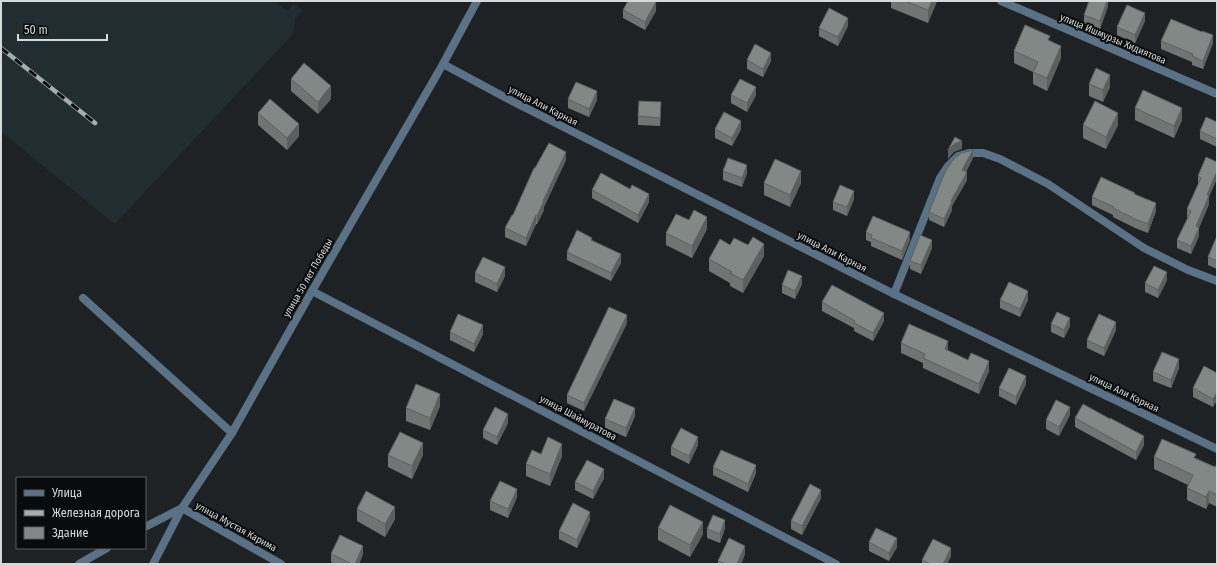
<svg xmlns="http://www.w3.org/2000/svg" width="1218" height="565" font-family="'Fira Sans Condensed',sans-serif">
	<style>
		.built { fill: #212d30 }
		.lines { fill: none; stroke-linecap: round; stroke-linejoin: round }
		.minor { stroke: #5b7185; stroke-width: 8 }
		.tertiary { stroke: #5b7185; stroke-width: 8 }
		.rail-casing { stroke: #a9acad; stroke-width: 4.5 }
		.rail { stroke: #090b0c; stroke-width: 3; stroke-dasharray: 9; stroke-linecap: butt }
		.wall { fill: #707573 }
		.shaded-wall { fill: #5b5f5e }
		.building { fill: #828886; stroke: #5b5f5e }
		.labels { text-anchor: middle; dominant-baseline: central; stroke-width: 4; stroke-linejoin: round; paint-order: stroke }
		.street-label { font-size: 10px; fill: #d6d9da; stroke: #090b0c }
	</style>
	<rect width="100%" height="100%" fill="#1e2224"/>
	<path class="built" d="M1,1H275L287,11L294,4L303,10L295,19L293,34L115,224L1,132Z"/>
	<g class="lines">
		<g class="minor">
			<path d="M1001,1L1217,94"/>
			<path d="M443,64L512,101L894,294L1217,449"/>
			<path d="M312,291L836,564"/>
			<path d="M894,294L940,178L948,166L958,156L969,153H983L1000,159L1048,184L1144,248L1188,270L1217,281"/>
			<path d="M83,298L232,433"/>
			<path d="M145,527L182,508L281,564"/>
			<path d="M79,564L107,548"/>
		</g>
		<path class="tertiary" d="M153,564L182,508L232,433L312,291L443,64L477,1"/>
		<g class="rail-casing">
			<path id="rail" d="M1,48L95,123"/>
		</g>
		<use href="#rail" class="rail"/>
	</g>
	<g class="wall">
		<path d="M891,1H937L928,23L891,8Z"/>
		<path d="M1108,1V6L1100,29L1084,23V15Z"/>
		<path d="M623,10L656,11L645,30L623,18Z"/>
		<path d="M1145,21L1135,43L1117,35V27Z"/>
		<path d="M848,26L838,46L819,36V28Z"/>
		<path d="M1050,41L1061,58L1047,91L1033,84V72L1014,63V51Z"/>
		<path d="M1161,41L1213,43L1203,69L1192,65V62L1161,49Z"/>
		<path d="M747,60L771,61L763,77L747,69Z"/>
		<path d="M291,79L331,99L318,114L291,91Z"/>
		<path d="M1089,84L1110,87L1103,102L1089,96Z"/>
		<path d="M731,95H756L747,112L731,103Z"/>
		<path d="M568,99L597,100L589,117L568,108Z"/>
		<path d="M1135,108L1182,120L1174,138L1135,120Z"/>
		<path d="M661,110L660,126L638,125V116Z"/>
		<path d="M258,113L299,136L287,150L258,125Z"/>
		<path d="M1217,122V147L1200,139V131Z"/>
		<path d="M1083,125H1118L1106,149L1083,138Z"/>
		<path d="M715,129H741L732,146L715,138Z"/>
		<path d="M1206,157L1209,197V204L1199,228V236L1191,254L1177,248V240L1188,218L1187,217V209L1198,184V176Z"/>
		<path d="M973,158L966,172L967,180L952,206V210L944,227L929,220V212Z"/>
		<path d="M566,160L544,207V210L537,224H536L526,246L505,237V228L513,215L535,168Z"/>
		<path d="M723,171L747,173L742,187L723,180Z"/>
		<path d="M764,183H801L790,207L764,195Z"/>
		<path d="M592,190L649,202L638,223L592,198Z"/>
		<path d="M1135,194L1156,211L1148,233L1135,228L1113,217V215L1092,205V197Z"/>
		<path d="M854,199L847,216L833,210V202Z"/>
		<path d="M689,220L707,229L692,258L666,245V233Z"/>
		<path d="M866,232L910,240L902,260L871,246V242L866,240Z"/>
		<path d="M1217,238V269L1208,265V257Z"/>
		<path d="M730,245H748L764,256L743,293L730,286V283L709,271V259Z"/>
		<path d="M932,248L921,274L910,269V261Z"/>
		<path d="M567,252L621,263L611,281L567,260Z"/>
		<path d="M475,273L505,276L497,292L475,282Z"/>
		<path d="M1167,280L1158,298L1145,292V283Z"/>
		<path d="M802,284L795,299L782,293V285Z"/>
		<path d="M1000,300H1028L1020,317L1000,308Z"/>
		<path d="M822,302L884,321L873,341L854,331V328L822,311Z"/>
		<path d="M627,323L584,411L567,403V395Z"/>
		<path d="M1051,324L1070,326L1064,338L1051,332Z"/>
		<path d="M1116,330L1104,356L1087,348V340Z"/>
		<path d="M450,332L483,334L474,352L450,340Z"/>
		<path d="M901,343L948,351L989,371L979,394L923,368V363L901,353Z"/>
		<path d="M1179,368L1171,388L1153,381V372Z"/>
		<path d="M1217,373V400L1213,407L1193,397V388Z"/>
		<path d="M1026,384L1016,405L999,396V388Z"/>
		<path d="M440,406L430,430L406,421V408Z"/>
		<path d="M1070,415L1059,436L1046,429V420Z"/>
		<path d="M635,416L626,437L605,428V419Z"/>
		<path d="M1075,418L1144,445L1136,460L1075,427Z"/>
		<path d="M508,423L497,445L483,438V430Z"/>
		<path d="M698,445L689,464L671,455V447Z"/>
		<path d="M388,455H423L412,479L388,467Z"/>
		<path d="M562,456L550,486L526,476V464Z"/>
		<path d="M1154,457L1196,458L1215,467L1217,464V507L1209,503L1206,509L1187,500V488L1188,485L1154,469Z"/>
		<path d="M713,467L756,473L748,492L713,475Z"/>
		<path d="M604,478L593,499L575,490V482Z"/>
		<path d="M517,497L508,518L490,510V501Z"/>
		<path d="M821,498L802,535L791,529V521Z"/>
		<path d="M357,509L395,519L385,537L357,521Z"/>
		<path d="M590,520L577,548L559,539V531Z"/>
		<path d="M658,528L703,534L690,557L658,540Z"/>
		<path d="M725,528L720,543L707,538V529Z"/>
		<path d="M869,542L897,547L889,561L869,551Z"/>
		<path d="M331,554H363L359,564H335L331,562Z"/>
		<path d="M745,554L741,564H718V561Z"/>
		<path d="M951,556L947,564H922V560Z"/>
	</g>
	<g class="shaded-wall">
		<path d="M932,1H937L928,23V10Z"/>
		<path d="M1107,1H1108V6L1100,29V21Z"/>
		<path d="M656,2V11L645,30V22Z"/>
		<path d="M1145,13V21L1135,43V35Z"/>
		<path d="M848,18V26L838,46V37Z"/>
		<path d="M1213,35V43L1203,69V61Z"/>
		<path d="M1061,46V58L1047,91V78Z"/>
		<path d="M771,53V61L763,77V69Z"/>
		<path d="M1110,75V87L1103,102V90Z"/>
		<path d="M331,86V99L318,114V102Z"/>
		<path d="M756,87V95L747,112V103Z"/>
		<path d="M597,91V100L589,117V109Z"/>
		<path d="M1182,108V120L1174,138V126Z"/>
		<path d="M1118,113V125L1106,149V137Z"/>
		<path d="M741,121V129L732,146V138Z"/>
		<path d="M299,124V136L287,150V138Z"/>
		<path d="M962,141V149L954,152L948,159V150L954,144Z"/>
		<path d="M973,150V158L962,178V170Z"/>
		<path d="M566,152V160L544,207V210L537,224V216L543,201Z"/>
		<path d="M747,165V173L742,187V178Z"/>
		<path d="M801,171V183L790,207V195Z"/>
		<path d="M1217,171V179L1209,197V204L1197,232L1199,228V236L1191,254V246L1196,226L1207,195Z"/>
		<path d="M967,172V180L952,206V210L944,227V219L951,201Z"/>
		<path d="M854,191V199L847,216V207Z"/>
		<path d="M649,194V202L638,223V215Z"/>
		<path d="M1156,203V211L1148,233V224Z"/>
		<path d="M536,215V224L526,246V238Z"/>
		<path d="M707,217V229L692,258V246Z"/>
		<path d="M910,232V240L902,260V251Z"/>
		<path d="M932,240V248L921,274V265Z"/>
		<path d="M764,244V256L743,293V280Z"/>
		<path d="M621,254V263L611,281V273Z"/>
		<path d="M505,267V276L497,292V284Z"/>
		<path d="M1167,272V280L1158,298V290Z"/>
		<path d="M802,276V284L795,299V291Z"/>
		<path d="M1028,291V300L1020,317V309Z"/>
		<path d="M884,313V321L873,341V333Z"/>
		<path d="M627,315V323L584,411V403Z"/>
		<path d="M1070,318V326L1064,338V330Z"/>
		<path d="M1116,322V330L1104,356V348Z"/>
		<path d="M483,325V334L474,352V344Z"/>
		<path d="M948,341V351L945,349Z"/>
		<path d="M1179,359V368L1171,388V380Z"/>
		<path d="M989,361V371L979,394V384Z"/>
		<path d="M1026,376V384L1016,405V397Z"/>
		<path d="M1217,392V400L1213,407V399Z"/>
		<path d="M440,394V406L430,430V418Z"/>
		<path d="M1070,407V415L1059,436V427Z"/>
		<path d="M635,408V416L626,437V428Z"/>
		<path d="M508,414V423L497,445V437Z"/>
		<path d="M1144,436V445L1136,460V452Z"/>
		<path d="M698,437V445L689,464V456Z"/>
		<path d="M423,443V455L412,479V466Z"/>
		<path d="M562,444V456L550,486V474Z"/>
		<path d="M756,465V473L748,492V484Z"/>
		<path d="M604,469V478L593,499V491Z"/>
		<path d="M517,489V497L508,518V509Z"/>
		<path d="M821,490V498L802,535V526Z"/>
		<path d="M1209,491V503L1206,509V497Z"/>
		<path d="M395,507V519L385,537V524Z"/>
		<path d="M590,512V520L577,548V540Z"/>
		<path d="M725,520V528L720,543V534Z"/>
		<path d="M703,522V534L690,557V545Z"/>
		<path d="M897,538V547L889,561V553Z"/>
		<path d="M363,546V554L359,564H355Z"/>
		<path d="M745,546V554L741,564H737Z"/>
		<path d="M951,548V556L947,564H943Z"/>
	</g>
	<g class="building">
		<path d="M628,1H653L656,2L645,22L623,10Z"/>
		<path d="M905,1H932L928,10Z"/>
		<path d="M1089,1H1107L1100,21L1084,15Z"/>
		<path d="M1127,5L1145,13L1135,35L1117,27Z"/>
		<path d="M829,8L848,18L838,37L819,28Z"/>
		<path d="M1171,19L1202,32V31L1213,35L1203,61L1192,56L1193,54L1161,41Z"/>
		<path d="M1025,25L1050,36L1048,40L1061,46L1047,78L1033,72L1038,62L1014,51Z"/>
		<path d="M755,44L771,53L763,69L747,60Z"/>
		<path d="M304,63L331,86L318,102L291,79Z"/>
		<path d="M1096,68L1110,75L1103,90L1089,84Z"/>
		<path d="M740,79L756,87L747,103L731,95Z"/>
		<path d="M576,82L597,91L589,109L568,99Z"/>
		<path d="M1143,90L1182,108L1174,126L1135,108Z"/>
		<path d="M270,99L299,124L287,138L258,113Z"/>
		<path d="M639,101L661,102L660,118L638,116Z"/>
		<path d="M1095,101L1118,113L1106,137L1083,125Z"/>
		<path d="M724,112L741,121L732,138L715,129Z"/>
		<path d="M1206,117L1217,122V139L1200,131Z"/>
		<path d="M955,137L962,141L954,144L948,150Z"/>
		<path d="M549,143L566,152L543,201H544L537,216L536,215L526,238L505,228L512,215H513L534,168H535Z"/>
		<path d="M973,150L962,170L967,172L951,201L952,202L944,219L929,212L945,172L952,161L961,153Z"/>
		<path d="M1206,157L1217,162V171L1207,195L1209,196L1196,226L1199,228L1191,246L1177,240L1191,211L1187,209L1201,178L1198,176Z"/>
		<path d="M728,158L747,165L742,178L723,171Z"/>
		<path d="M775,159L801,171L790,195L764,183Z"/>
		<path d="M601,173L630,189L632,185L649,194L638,215L592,190Z"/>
		<path d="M1101,177L1135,193L1134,194L1156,203L1148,224L1135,219L1113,208L1114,207L1092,197Z"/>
		<path d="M840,185L854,191L847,207L833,202Z"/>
		<path d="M694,210L707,217L692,246L666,233L676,214L689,220Z"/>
		<path d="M873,216L910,232L902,251L871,238L872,235L866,232Z"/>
		<path d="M577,230L592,238L591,240L621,254L611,273L567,252Z"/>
		<path d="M920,235L932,240L921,265L910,261Z"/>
		<path d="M753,237L764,244L743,280L730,273L732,272L709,259L720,239L730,245L734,238L748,245Z"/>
		<path d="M1216,238H1217V261L1208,257Z"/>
		<path d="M483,257L505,267L497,284L475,273Z"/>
		<path d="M1154,266L1167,272L1158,290L1145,283Z"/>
		<path d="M788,270L802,276L795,291L782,285Z"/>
		<path d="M1009,282L1028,291L1020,309L1000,300Z"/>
		<path d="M832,285L884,313L873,333L854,323L855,321L822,302Z"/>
		<path d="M609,307L627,315L584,403L567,395Z"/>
		<path d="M1057,312L1070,318L1064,330L1051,324Z"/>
		<path d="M458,314L483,325L474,344L450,332Z"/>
		<path d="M1099,314L1116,322L1104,348L1087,340Z"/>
		<path d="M909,324L948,341L945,349L968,360L971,353L989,361L979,384L923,358L925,354L901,343Z"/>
		<path d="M1162,352L1179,359L1171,380L1153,372Z"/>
		<path d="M1204,366L1217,373V392L1213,399L1193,388Z"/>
		<path d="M1009,368L1026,376L1016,397L999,388Z"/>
		<path d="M416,384L440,394L430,418L406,408Z"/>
		<path d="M614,399L635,408L626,428L605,419Z"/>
		<path d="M1056,400L1070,407L1059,427L1046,420Z"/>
		<path d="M1083,404L1110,419V418L1144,436L1136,452L1075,418Z"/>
		<path d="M495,407L508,414L497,437L483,430Z"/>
		<path d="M681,428L698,437L689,456L671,447Z"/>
		<path d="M400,432L423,443L412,466L388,455Z"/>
		<path d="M548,437L562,444L550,474L526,464L532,450L541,454Z"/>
		<path d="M1162,439L1196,454L1194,458L1215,467L1217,464V495L1209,491L1206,497L1187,488L1193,475L1154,457Z"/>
		<path d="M721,450L756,465L748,484L713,467Z"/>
		<path d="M587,460L604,469L593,491L575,482Z"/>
		<path d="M500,481L517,489L508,509L490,501Z"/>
		<path d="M810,484L821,490L802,526L791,521Z"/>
		<path d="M366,491L395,507L385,524L357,509Z"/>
		<path d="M573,503L590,512L577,540L559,531Z"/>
		<path d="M670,505L703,522L690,545L658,528Z"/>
		<path d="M713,515L725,520L720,534L707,529Z"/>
		<path d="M876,528L897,538L889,553L869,542Z"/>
		<path d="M340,535L363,546L355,564H352L331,554Z"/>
		<path d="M729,538L745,546L737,564H726L718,561Z"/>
		<path d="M933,539L951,548L943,564H931L922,560Z"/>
	</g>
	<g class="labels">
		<g class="street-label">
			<text transform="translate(1113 39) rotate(23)">улица Ишмурзы Хидиятова</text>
			<text transform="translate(543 106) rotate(27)">улица Али Карная</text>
			<text transform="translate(832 252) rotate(27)">улица Али Карная</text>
			<text transform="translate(308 278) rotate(-60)">улица 50 лет Победы</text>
			<text transform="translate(1124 393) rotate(26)">улица Али Карная</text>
			<text transform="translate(578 418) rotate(28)">улица Шаймуратова</text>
			<text transform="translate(236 527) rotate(29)">улица Мустая Карима</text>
		</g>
	</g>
	<rect width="1218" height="565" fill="none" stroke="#d6d9da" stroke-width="4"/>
	<rect x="16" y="477" width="130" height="72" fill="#090b0c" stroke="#5b5d5e"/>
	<rect x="24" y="490" width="20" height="6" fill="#5b7185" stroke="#5b5d5e"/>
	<text x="52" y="497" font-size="12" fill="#d6d9da">Улица</text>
	<rect x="24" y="510" width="20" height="6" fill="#a9acad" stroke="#5b5d5e"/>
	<text x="52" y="517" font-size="12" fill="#d6d9da">Железная дорога</text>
	<rect x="24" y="527" width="20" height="12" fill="#828886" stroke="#5b5d5e"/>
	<text x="52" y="537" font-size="12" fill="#d6d9da">Здание</text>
	<path d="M18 34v6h89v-6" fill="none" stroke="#d6d9da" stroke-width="2"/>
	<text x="24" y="34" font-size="12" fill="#d6d9da" stroke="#090b0c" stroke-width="3" paint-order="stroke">50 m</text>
</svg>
